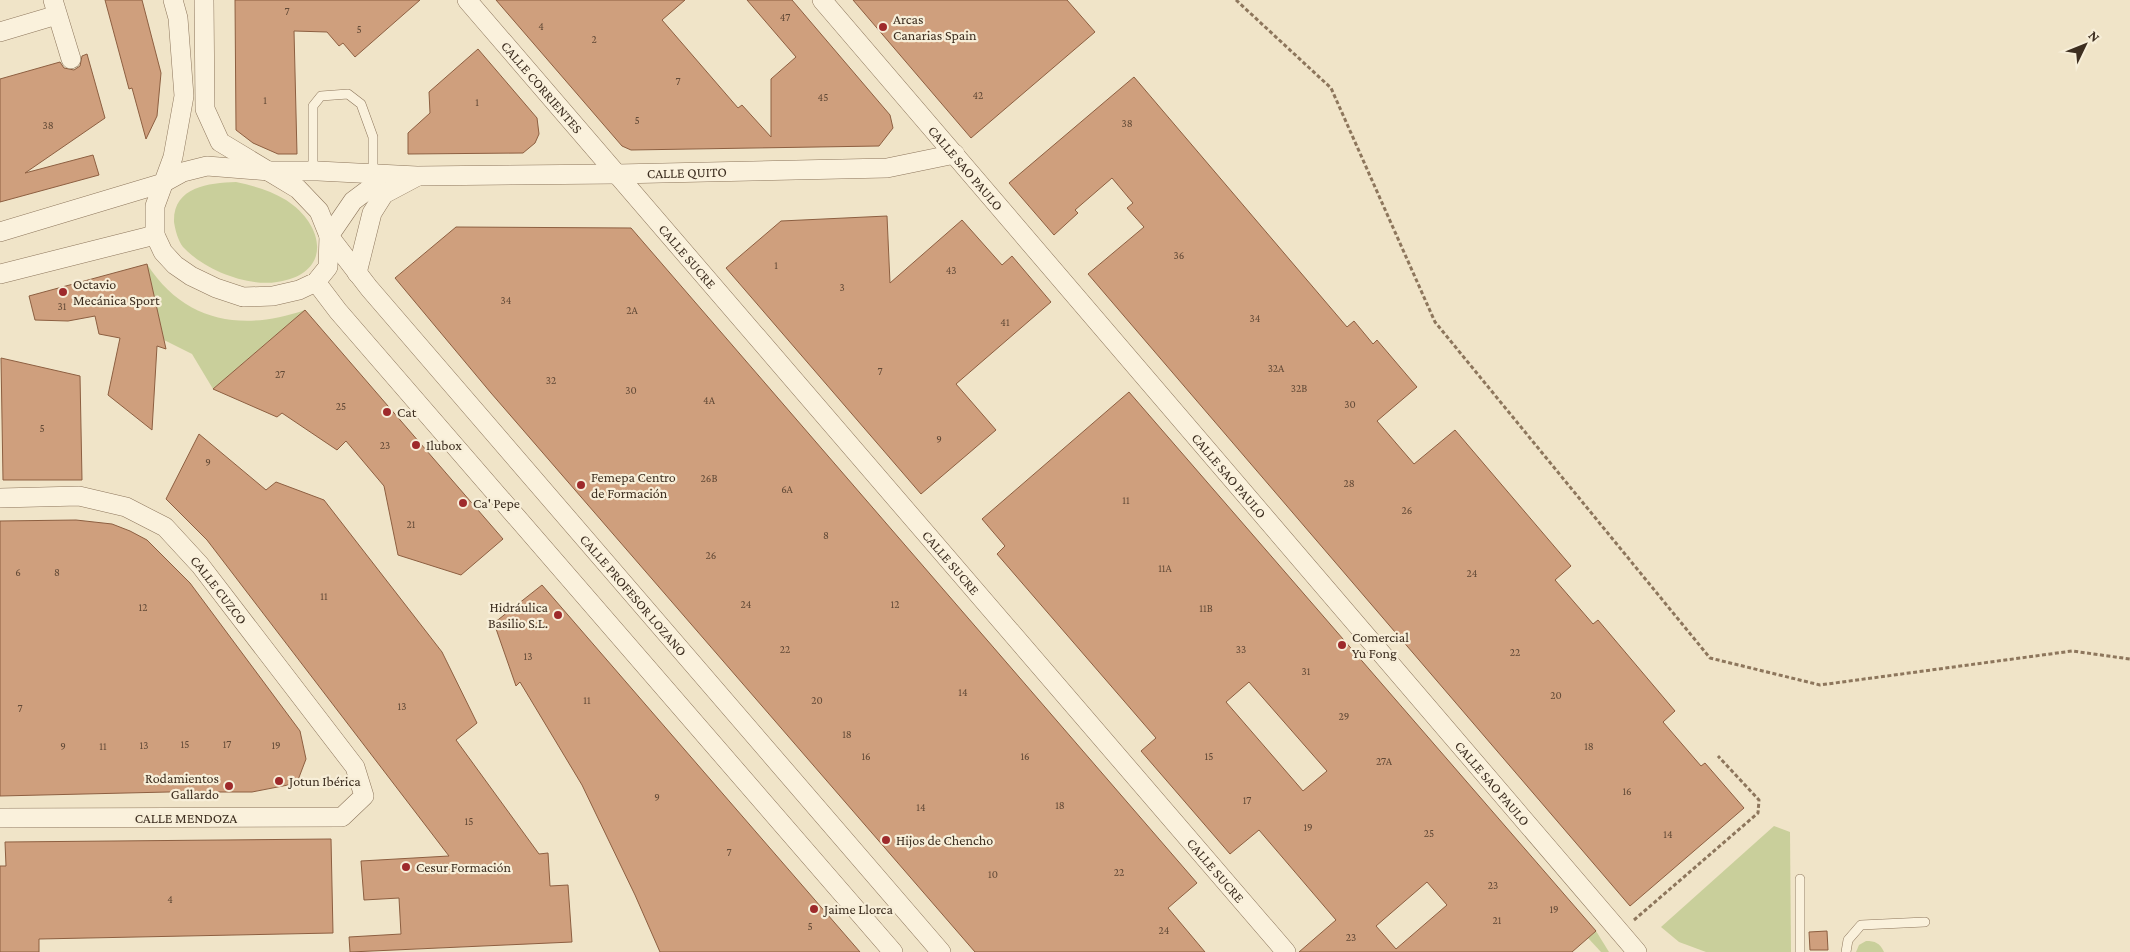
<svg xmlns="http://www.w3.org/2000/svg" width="2130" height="952" font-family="'Crimson Pro',serif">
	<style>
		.green { fill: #c9cf9b }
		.building { fill: #cf9f7d; stroke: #8d5f41; fill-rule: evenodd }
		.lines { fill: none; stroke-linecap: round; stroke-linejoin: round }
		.lane-casing { stroke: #8d765c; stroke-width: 10 }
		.street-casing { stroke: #8d765c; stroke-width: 20 }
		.path { stroke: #8d765c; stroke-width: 3; stroke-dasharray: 4 2.5; stroke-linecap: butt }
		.lane { stroke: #faf1dc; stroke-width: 9 }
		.street { stroke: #faf1dc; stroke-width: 19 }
		.poi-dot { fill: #9e2a2b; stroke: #f7eed8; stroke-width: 2 }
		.labels { text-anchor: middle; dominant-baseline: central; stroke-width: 4.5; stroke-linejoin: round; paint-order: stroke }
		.number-label { font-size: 11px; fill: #624a37 }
		.poi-label { font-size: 14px; fill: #3d2e20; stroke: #f7eed8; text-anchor: start }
		.street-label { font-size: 14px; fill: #3d2e20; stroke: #f7eed8 }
	</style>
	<rect width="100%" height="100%" fill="#f0e4c8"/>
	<g class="green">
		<path d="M236,182C254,186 270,190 286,200C325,225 333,274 277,282C247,287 203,269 183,247C178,241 175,229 174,222C173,187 208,183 236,182Z"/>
		<path d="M147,264C184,322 242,332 305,310L213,389L192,354L164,340Z"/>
		<path d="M1774,826L1790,832L1791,952H1706L1679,942L1661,927Z"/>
		<path d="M1596,931L1609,952H1601L1588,938Z"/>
		<path d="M1866,941C1875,941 1880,943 1884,952H1856L1859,945Z"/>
	</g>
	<g class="building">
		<path d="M105,0H142L161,73L157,116L146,139L132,88L129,89Z"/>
		<path d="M235,0H420L355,57L343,43L339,46L327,32L294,31L297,154H278L253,143L236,130Z"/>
		<path d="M496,0H685L662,20L738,108L742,105L771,137V79L796,57L747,0H792L890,115L893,128L879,146L631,150L622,146Z"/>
		<path d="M853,0H1067L1095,32L971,138Z"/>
		<path d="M478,49L537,118L539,134L535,143L523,153L408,154V133L430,113L429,92Z"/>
		<path d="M87,54L105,118L25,173L93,155L99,175L0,202V79L60,62L64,68L74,70L80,66L82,56Z"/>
		<path d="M1134,77L1347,327L1354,321L1373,344L1377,340L1417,387L1377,421L1414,464L1455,430L1571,566L1555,580L1593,624L1598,620L1675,711L1663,722L1701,766L1705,763L1744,808L1630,906L1088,274L1144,227L1127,208L1133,203L1112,178L1075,210L1078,213L1054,235L1009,183Z"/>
		<path d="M887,216L890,283L962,220L1002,265L1012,256L1051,302L956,384L996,430L921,494L726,268L781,221Z"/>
		<path d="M456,227L631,228L1197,883L1168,908L1205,952H975L491,393L395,278Z"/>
		<path d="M147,264L166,349L157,346L152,430L108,395L120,338L99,334L95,316L68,321L35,320L29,296Z"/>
		<path d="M305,310L503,539L461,575L398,555L384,486L346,441L337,450L282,413L277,417L213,389Z"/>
		<path d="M1,358L80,376L82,480H3Z"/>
		<path d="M1129,392L1596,931L1572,952H1299L1336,920L1259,830L1230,854L1141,751L1156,738L997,554L1005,546L982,519ZM1249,682L1327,771L1303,791L1226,702ZM1427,882L1447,905L1396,949L1376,926Z"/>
		<path d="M199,434L266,490L276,482L324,500L442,652L477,723L456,740L539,854L548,853L550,886L568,885L572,942L350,952L349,937L401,934L399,898L364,900L361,861L449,856L207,540L166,499Z"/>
		<path d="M76,520L112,524L130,531L147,540L190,583L300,731L306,759L298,780L293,784L252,792H168L0,796V521Z"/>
		<path d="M542,585L658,719L860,952H660L635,895L582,785L520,682L516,686L494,623Z"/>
		<path d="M331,839L333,933L39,939V952H0V866H6L5,842Z"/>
		<path d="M1827,931L1828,950H1810L1809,932Z"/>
	</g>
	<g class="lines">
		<g class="lane-casing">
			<g id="lane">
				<path d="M313,170V106L321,96L348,94L361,104L373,137V174"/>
				<path d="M1800,879V952"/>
				<path d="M1846,952L1848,940L1861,925L1925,922"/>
			</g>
		</g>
		<g class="street-casing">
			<g id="street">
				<path d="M53,0L71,59"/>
				<path d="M173,0L178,18L184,96L173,157L155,206V235L163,252L175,265L191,276L216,288L243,297L273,296L299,290L316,282L328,267L329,236L319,211L298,189L220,142L205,109L204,0"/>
				<path id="s1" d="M467,0L1286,952"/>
				<path id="s2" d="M822,0L1637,952"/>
				<path d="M0,32L57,15"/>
				<path id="s3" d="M0,232L163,183L183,172L207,166L269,171H318L417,176L617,174L887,168L955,154"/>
				<path id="s4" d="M329,236L369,288L941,952"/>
				<path d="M329,236L353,201L377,183L396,180"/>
				<path d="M357,273L372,213L384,194L416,177"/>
				<path d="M0,274L155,235"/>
				<path d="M316,282L338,311L893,952"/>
				<path id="s5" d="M0,498L79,496L126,507L165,527L200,565L355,767L364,796L342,817L0,818"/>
			</g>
		</g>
		<g class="path">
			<path d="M1236,0L1331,88L1435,322L1710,658L1820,685L2072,651L2130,659"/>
			<path d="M1634,920L1758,813L1759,800L1718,756"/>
		</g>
		<use href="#lane" class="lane"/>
		<use href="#street" class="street"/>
	</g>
	<g class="poi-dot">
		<circle cx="883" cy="27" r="5"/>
		<circle cx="63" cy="292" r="5"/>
		<circle cx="387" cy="412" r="5"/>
		<circle cx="416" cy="445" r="5"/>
		<circle cx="581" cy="485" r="5"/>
		<circle cx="463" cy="503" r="5"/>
		<circle cx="558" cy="615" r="5"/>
		<circle cx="1342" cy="645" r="5"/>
		<circle cx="279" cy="781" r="5"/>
		<circle cx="229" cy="786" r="5"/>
		<circle cx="886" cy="840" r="5"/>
		<circle cx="406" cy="867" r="5"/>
		<circle cx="814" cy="909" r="5"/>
	</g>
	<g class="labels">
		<g class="number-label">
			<text x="287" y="11">7</text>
			<text x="785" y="17">47</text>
			<text x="541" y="26">4</text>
			<text x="359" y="29">5</text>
			<text x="594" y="39">2</text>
			<text x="678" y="81">7</text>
			<text x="978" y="95">42</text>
			<text x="823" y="97">45</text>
			<text x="265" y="100">1</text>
			<text x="477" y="102">1</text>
			<text x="637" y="120">5</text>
			<text x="1127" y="123">38</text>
			<text x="48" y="125">38</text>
			<text x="1179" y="255">36</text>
			<text x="776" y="265">1</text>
			<text x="951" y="270">43</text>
			<text x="842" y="287">3</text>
			<text x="506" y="300">34</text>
			<text x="62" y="306">31</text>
			<text x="632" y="310">2A</text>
			<text x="1255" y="318">34</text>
			<text x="1005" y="322">41</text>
			<text x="1276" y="368">32A</text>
			<text x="880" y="371">7</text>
			<text x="280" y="374">27</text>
			<text x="551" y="380">32</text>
			<text x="1299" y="388">32B</text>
			<text x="631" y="390">30</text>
			<text x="709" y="400">4A</text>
			<text x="1350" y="404">30</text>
			<text x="341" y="406">25</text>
			<text x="42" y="428">5</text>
			<text x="939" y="439">9</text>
			<text x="385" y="445">23</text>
			<text x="208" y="462">9</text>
			<text x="709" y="478">26B</text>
			<text x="1349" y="483">28</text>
			<text x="787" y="489">6A</text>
			<text x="1126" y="500">11</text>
			<text x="1407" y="510">26</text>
			<text x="411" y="524">21</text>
			<text x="826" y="535">8</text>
			<text x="711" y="555">26</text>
			<text x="1165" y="568">11A</text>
			<text x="18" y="572">6</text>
			<text x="57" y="572">8</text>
			<text x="1472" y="573">24</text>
			<text x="324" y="596">11</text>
			<text x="746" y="604">24</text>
			<text x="895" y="604">12</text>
			<text x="143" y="607">12</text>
			<text x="1206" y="608">11B</text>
			<text x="785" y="649">22</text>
			<text x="1241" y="649">33</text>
			<text x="1515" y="652">22</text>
			<text x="528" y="656">13</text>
			<text x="1306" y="671">31</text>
			<text x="963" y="692">14</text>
			<text x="1556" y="695">20</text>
			<text x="587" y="700">11</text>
			<text x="817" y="700">20</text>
			<text x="402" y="706">13</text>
			<text x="20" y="708">7</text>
			<text x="1344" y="716">29</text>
			<text x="847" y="734">18</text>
			<text x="185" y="744">15</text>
			<text x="227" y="744">17</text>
			<text x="144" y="745">13</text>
			<text x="276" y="745">19</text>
			<text x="63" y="746">9</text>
			<text x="103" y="746">11</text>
			<text x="1589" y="746">18</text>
			<text x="866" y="756">16</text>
			<text x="1025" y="756">16</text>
			<text x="1209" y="756">15</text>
			<text x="1384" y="761">27A</text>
			<text x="1627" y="791">16</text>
			<text x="657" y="797">9</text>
			<text x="1247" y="800">17</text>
			<text x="1060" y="805">18</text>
			<text x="921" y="807">14</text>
			<text x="469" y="821">15</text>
			<text x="1308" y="827">19</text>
			<text x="1429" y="833">25</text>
			<text x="1668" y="834">14</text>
			<text x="729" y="852">7</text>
			<text x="1119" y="872">22</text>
			<text x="993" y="874">10</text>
			<text x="1493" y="885">23</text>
			<text x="170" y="899">4</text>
			<text x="1554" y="909">19</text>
			<text x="1497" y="920">21</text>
			<text x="810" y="926">5</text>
			<text x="1164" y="930">24</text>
			<text x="1351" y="937">23</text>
		</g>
		<g class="poi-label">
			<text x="893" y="19">Arcas<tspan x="893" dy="16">Canarias Spain</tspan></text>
			<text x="73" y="284">Octavio<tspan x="73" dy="16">Mecánica Sport</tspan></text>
			<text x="397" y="412">Cat</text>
			<text x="426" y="445">Ilubox</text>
			<text x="591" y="477">Femepa Centro<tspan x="591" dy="16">de Formación</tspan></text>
			<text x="473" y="503">Ca' Pepe</text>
			<text x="548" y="607" text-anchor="end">Hidráulica<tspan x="548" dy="16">Basilio S.L.</tspan></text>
			<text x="1352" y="637">Comercial<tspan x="1352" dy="16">Yu Fong</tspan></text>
			<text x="219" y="778" text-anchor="end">Rodamientos<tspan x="219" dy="16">Gallardo</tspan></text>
			<text x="289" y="781">Jotun Ibérica</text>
			<text x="896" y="840">Hijos de Chencho</text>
			<text x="416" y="867">Cesur Formación</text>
			<text x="824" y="909">Jaime Llorca</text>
		</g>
		<g class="street-label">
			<text stroke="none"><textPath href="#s1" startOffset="115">CALLE CORRIENTES</textPath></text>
			<text stroke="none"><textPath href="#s2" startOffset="221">CALLE SAO PAULO</textPath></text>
			<text stroke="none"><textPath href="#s3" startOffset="698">CALLE QUITO</textPath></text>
			<text stroke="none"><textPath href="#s1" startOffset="338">CALLE SUCRE</textPath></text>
			<text stroke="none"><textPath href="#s2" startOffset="626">CALLE SAO PAULO</textPath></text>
			<text stroke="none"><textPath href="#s1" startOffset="742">CALLE SUCRE</textPath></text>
			<text stroke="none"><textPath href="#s5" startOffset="254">CALLE CUZCO</textPath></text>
			<text stroke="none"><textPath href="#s4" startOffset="471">CALLE PROFESOR LOZANO</textPath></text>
			<text stroke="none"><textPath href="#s2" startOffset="1031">CALLE SAO PAULO</textPath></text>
			<text x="186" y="818">CALLE MENDOZA</text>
			<text stroke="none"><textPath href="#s1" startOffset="1148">CALLE SUCRE</textPath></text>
		</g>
	</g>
	<g transform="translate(2085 45) rotate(47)" stroke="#f7eed8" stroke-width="4" paint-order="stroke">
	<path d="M0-4L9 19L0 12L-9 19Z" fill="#3d2e20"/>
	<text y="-8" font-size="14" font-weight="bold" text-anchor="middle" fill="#3d2e20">N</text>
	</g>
</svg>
